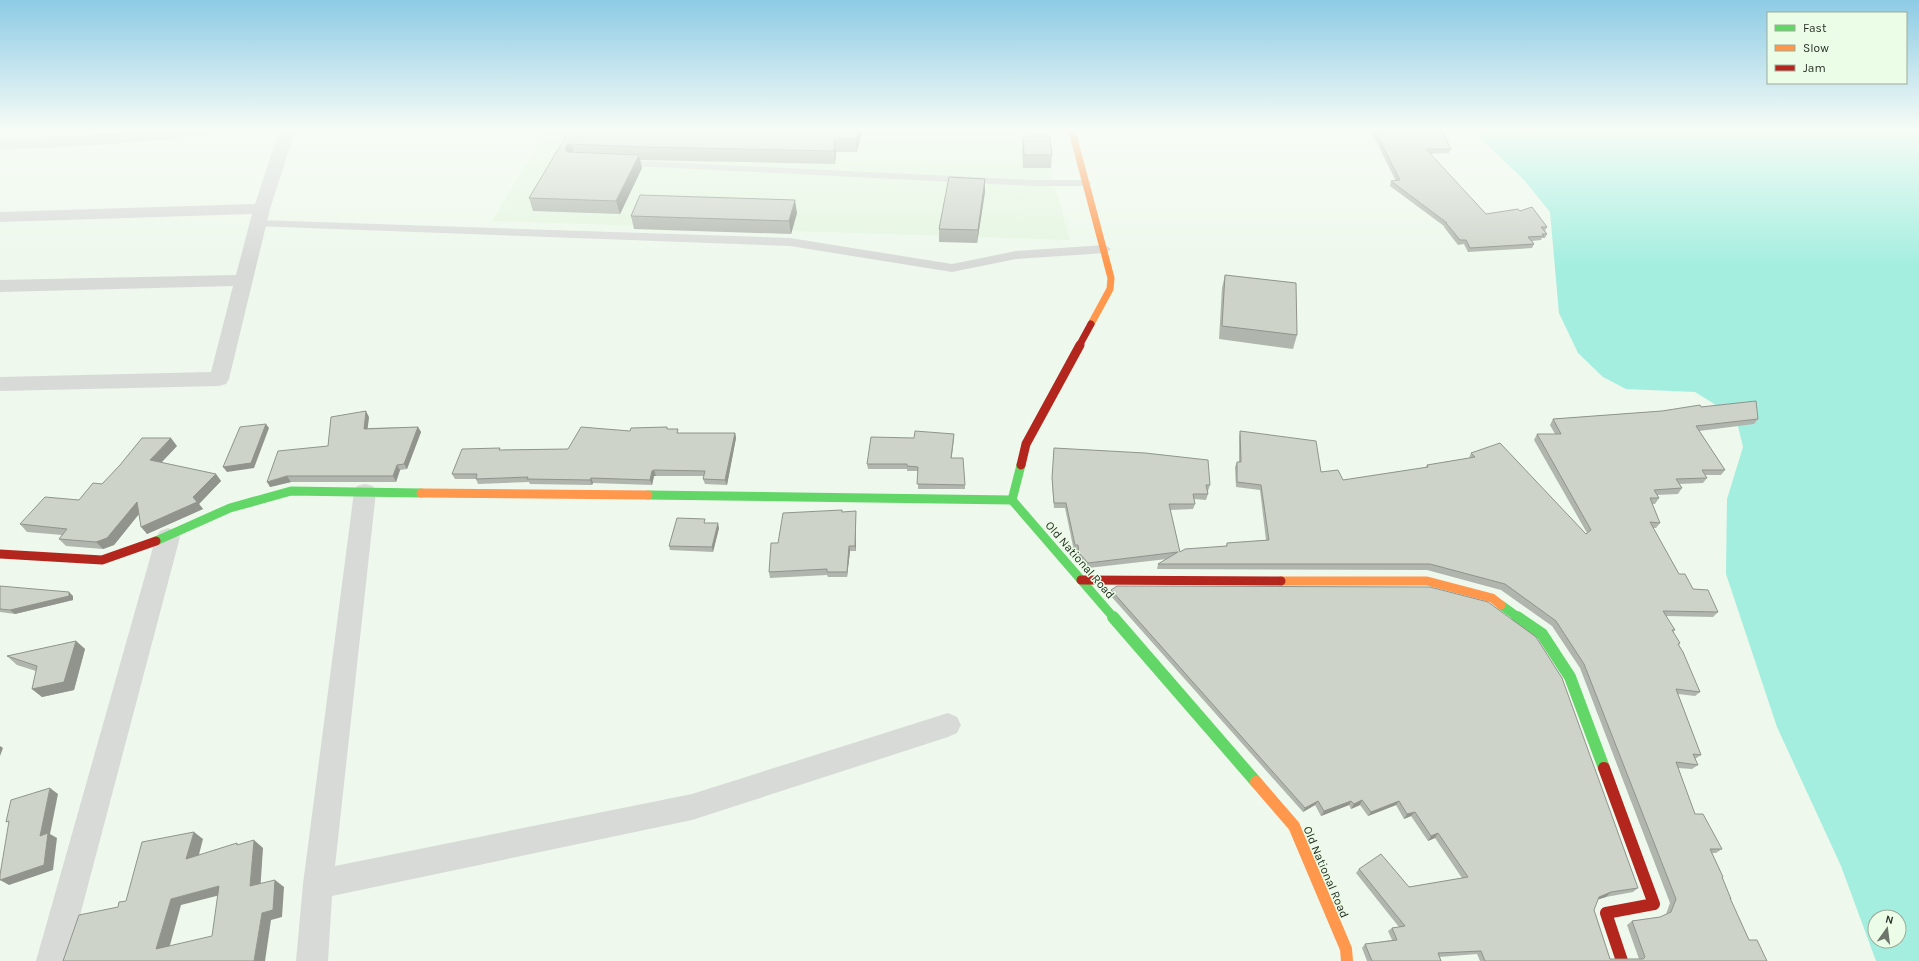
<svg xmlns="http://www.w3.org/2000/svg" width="1919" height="961" font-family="Karla,sans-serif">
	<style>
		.built { fill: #e4f5e0 }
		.water { fill: #a4eee0; fill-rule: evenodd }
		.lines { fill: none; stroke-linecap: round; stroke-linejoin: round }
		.lane { fill: #d8dad8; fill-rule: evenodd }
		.street { fill: #d8dad8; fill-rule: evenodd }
		.fast-far1 { stroke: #63d668; stroke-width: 9 }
		.fast { stroke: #63d668; stroke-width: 12 }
		.slow-far2 { stroke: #ff974d; stroke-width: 7 }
		.slow-far1 { stroke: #ff974d; stroke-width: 9 }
		.slow { stroke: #ff974d; stroke-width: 12 }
		.jam-far2 { stroke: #b3261e; stroke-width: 7 }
		.jam-far1 { stroke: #b3261e; stroke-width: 9 }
		.jam { stroke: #b3261e; stroke-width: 12 }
		.wall { fill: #b0b5ad }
		.shaded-wall { fill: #90948d }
		.building { fill: #cdd3c9; stroke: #90948d; fill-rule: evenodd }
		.labels { text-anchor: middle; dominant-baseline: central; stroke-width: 3; stroke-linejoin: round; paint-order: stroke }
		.street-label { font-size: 12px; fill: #292f27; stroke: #ebfde7 }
	</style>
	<rect width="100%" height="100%" fill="#eef8ec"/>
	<path class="built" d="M546,131H1039L1070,240L492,221Z"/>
	<path class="water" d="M1473,131H1919V961H1876L1841,866L1777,727L1726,574L1727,499L1743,447L1737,422L1724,410L1695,392L1626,389L1603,377L1578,353L1559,313L1550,212L1524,180ZM1875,917H1899V941H1875Z"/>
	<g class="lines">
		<g class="lane">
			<path d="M620,160L1034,180H1086L1092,183L1086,186H1034L616,165L615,163L616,161Z"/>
			<path d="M258,220L790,238L952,264L1016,251L1105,245L1111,249L1105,253L1016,259L952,272L790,246L254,226L252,224Z"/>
		</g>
		<g class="street">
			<path d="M154,131H214L211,134L206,136L97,145L0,150V140Z"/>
			<path d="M279,131H295L270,209L229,379L226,384L219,386L0,391V377L211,372L233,286L0,292V280L236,275L252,214L0,222V212L255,204Z"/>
			<path d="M365,484L373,486L376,492L335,866L692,794L948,713L957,717L961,725L957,733L948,737L692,820L332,896L328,961H296L303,884L354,492L357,486Z"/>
			<path d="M168,528L176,531L180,537L68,961H36L156,537L160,531Z"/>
		</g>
		<g class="fast-far1">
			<path d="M1021,465L1012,500L1114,618"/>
			<path d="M648,495L1012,500"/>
			<path d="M156,541L230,508L291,491L421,493"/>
			<path d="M1501,605L1519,618"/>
		</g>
		<g class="fast">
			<path d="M1113,617L1256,782"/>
			<path d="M1517,617L1542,634L1570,677L1604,768"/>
		</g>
		<path class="slow-far2" d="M1072,131L1111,278L1110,289L1091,324"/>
		<g class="slow-far1">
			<path d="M421,493L648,495"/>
			<path d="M1281,581H1427L1492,598L1501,605"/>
		</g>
		<path class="slow" d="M1256,782L1294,826L1346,949L1347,961"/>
		<path class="jam-far2" d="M1079,346L1091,324"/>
		<g class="jam-far1">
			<path d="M1021,465L1026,444L1080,345"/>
			<path d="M0,554L102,560L156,541"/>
			<path d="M1081,580L1281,581"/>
		</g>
		<path class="jam" d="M1604,768L1654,904L1606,913L1622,961"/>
	</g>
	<g class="wall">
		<path d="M569,131H862L857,152H836L835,164L640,160L642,168L620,214L533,211L529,198Z"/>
		<path d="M1371,131H1442L1451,149L1449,153L1430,154L1486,214L1520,211L1547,227L1545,231L1547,234L1545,238H1542L1541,240L1532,241L1534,244L1532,248L1468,252L1464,244L1458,245L1444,227V226L1390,186L1391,181H1396Z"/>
		<path d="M1023,136L1052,155L1051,168H1023L1022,149Z"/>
		<path d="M985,179V192L977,243L939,242V229Z"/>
		<path d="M797,213L791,234L634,229L631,216Z"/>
		<path d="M1225,275L1297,335L1293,349L1219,339L1222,288Z"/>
		<path d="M1701,407L1758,419L1754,424L1699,431L1725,470L1721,475H1705L1707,478L1703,483L1679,484L1682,488L1678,494L1657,495L1659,498L1655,504H1652L1660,523L1656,528H1653L1679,574L1693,589L1718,612L1713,617L1666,616L1675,630L1673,632L1680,643L1679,645L1700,692L1695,696L1678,694L1701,755L1695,759L1698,765L1692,769L1678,768L1695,814L1722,849L1716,853H1712L1723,877H1722L1731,899H1730L1749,940L1767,961H1480L1477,954L1439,957L1441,961H1367L1362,948L1365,944L1392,940L1388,931L1392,928L1399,927L1356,873L1359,869L1409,887L1462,878L1435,838L1428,841L1411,816L1404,819L1396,805L1368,816L1360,805L1351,809L1349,805L1321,816L1315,805L1303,812L1110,595L1111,590L1638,888L1633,892L1606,897L1598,899L1594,910L1610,959H1639L1627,925L1632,921L1660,917L1666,914L1670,903L1580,668L1552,626L1501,590L1427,570L1157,569L1158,564L1167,559L1088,568L1079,558L1077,550L1074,551L1065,508H1054L1052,483L1054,448L1210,485L1208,491H1207L1208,494L1206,500L1194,499L1195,504L1193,509L1170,510L1180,552L1226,546L1227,543L1266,540L1260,490L1236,487L1235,467L1237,462H1239V437L1240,431L1321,472L1343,480L1425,468L1427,465L1469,458L1471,453L1586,534L1587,533L1534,440L1537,434H1555L1550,425L1553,419L1662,411Z"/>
		<path d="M369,417L367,428L418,427L421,432L407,469L400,470L396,482H291L270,487Z"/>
		<path d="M667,427V429L679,433H735L736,438L727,485L705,484L703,479L704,476H654L652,485L593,483L592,485L530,484L529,482L478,484L476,479H455L452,474L501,450L568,449L630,431Z"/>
		<path d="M954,434L951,458L965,485V489H918V471H907V469H868L867,464L914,438Z"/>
		<path d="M177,446L161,463L216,474L221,481L199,504L203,509L147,534L139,514L114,545L103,549L66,546L59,539L62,535L27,532L20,524L79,500L102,484Z"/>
		<path d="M842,512L856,517V551H850L847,577H828L827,575L770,578L769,572L778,543Z"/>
		<path d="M706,523L719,528L713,552L670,550L669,546Z"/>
		<path d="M0,586L73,596V600L15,614L0,612Z"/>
		<path d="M76,641L85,649L74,690L42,697L32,689L36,671L17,665L7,656Z"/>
	</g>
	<g class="shaded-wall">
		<path d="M858,131H862L857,152L856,139Z"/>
		<path d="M835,139L836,152L835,164L834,151Z"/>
		<path d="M571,144L575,156L571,158L565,148L567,145Z"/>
		<path d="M639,155L642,168L620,214L616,201Z"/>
		<path d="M985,179V192L977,243L978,230Z"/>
		<path d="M795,200L797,213L791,234L789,221Z"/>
		<path d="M366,411L369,417L367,434L364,429Z"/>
		<path d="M266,424L269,428L254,468L227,472L223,467Z"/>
		<path d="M418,427L421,432L407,469L404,464Z"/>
		<path d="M735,433L736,438L727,485L725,480Z"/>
		<path d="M954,434V438L951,463V458Z"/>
		<path d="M171,438L177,446L156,468L150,460Z"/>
		<path d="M397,465L400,470L396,482L393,476Z"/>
		<path d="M654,470L656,476H654L652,485L650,480L652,471Z"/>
		<path d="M216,474L221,481L199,504L203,509L147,534L141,527L193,497Z"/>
		<path d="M287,476L291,482L270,487L267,482Z"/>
		<path d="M591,478L593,483L592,485L590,480Z"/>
		<path d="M137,502L143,509L114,545L103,549L96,542Z"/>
		<path d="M856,511V551L855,546Z"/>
		<path d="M718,523L719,528L713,552L712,547Z"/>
		<path d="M849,546L850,551L847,577V572Z"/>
		<path d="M69,592L73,596V600L15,614L10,610Z"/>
		<path d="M76,641L85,649L74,690L42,697L32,689Z"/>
		<path d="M0,746L3,748L0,756Z"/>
		<path d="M50,788L58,794L50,834L57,838L53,870L9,885L0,880L40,836Z"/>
		<path d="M1362,800L1360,805L1351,809L1354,804Z"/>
		<path d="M1318,801L1315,805L1303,812L1305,808Z"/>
		<path d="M1351,801L1349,805L1321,816L1324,811Z"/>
		<path d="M1399,801L1396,805L1368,816L1371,812Z"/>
		<path d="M1415,812L1411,816L1404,819L1407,814Z"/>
		<path d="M194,832L203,839L196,866L186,859Z"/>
		<path d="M1438,833L1435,838L1428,841L1431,836Z"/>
		<path d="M254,840L263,848L260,893L250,886Z"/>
		<path d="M275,880L284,887L282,917L271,920L265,961H254L262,913Z"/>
		<path d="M219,886L228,893L181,905L167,956L156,949L171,899Z"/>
		<path d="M1611,892L1606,897L1594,901L1599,897Z"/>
	</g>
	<g class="building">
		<path d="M569,131H858L856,139H835L834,151L643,147L571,144L567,145L565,148L567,152L639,155L616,201L529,198Z"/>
		<path d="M1375,131H1442L1451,149H1426L1486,214L1518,209L1520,211L1532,207L1547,227H1541L1547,234H1542L1544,236L1528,237L1534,244L1470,248L1466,240H1460L1446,223H1447L1391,181L1400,180Z"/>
		<path d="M1023,136H1050L1052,155H1024Z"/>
		<path d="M949,177L985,179L978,230L939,229Z"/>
		<path d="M640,195L795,200L789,221L631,216Z"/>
		<path d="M1225,275L1296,283L1297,335L1222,326Z"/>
		<path d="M1756,401L1758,419L1696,426L1725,470H1702L1707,478L1676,479L1682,488L1654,490L1659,498H1650L1660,523L1650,522L1679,574H1685L1693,589L1708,590L1718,612L1663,611L1675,630H1672L1680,643L1678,644L1683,652L1700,692L1676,689L1701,755L1693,754L1698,765L1676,762L1695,814H1703L1722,849H1710L1723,877H1722L1731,899L1730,898L1749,940H1757L1767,961H1485L1481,951L1438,953L1441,961H1372L1365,944L1397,940L1392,928L1405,926L1359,869L1381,854L1409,887L1468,877L1438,833L1431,836L1415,812L1407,814L1399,801L1371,812L1362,800L1354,804L1351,801L1324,811L1318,801L1305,808L1111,590L1117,586L1430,587L1488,602L1536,637L1562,678L1638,888L1611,892L1599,897L1594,910L1610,959H1643L1645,957L1632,921L1660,917L1671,912L1676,899L1584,664L1556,621L1505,584L1430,564H1158L1178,552L1088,563L1079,553L1078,545H1075L1066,503H1054L1052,478L1054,448L1145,453L1208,460L1210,485H1206L1208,494H1193L1195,504H1169L1180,552L1185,549L1227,546V543L1269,540L1261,485L1237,482V462H1241L1240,431L1316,441L1321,472L1338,470L1343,480L1428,467L1427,465L1475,457L1471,453L1500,443L1586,534L1591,530L1537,434H1561L1553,419L1662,411L1700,405L1701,407Z"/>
		<path d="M366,411L364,429L418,427L404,464L397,465L393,476H287L267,482L278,451L328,446L331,417Z"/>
		<path d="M266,424L251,463L223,467L240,427Z"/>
		<path d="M581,427L630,431L631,428L667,427V429H678L677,433H735L725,480L703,479L705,471L654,470L652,471L650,480L591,478L590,480L527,479L528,477L476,479L477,474H452L462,449L500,448L499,450L568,449Z"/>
		<path d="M915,431L954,434L951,458H963L965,485L917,484L918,467L907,466V464H867L871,437L914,438Z"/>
		<path d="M142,438H171L150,460L216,474L193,497L197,502L141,527L137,502L107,538L96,542L59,539L67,529L20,524L45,497L79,500L93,483L102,484L120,465Z"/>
		<path d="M842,510V512L856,511L855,546H849L847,572H827V569L769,572L771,543H778L783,513Z"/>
		<path d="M677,518L705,519L704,523H718L712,547L669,546Z"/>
		<path d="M0,586L69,592V596L10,610L0,609Z"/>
		<path d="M76,641L64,682L32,689L37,666L7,656Z"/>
		<path d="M50,788L40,836L48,833L44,865L0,880V875L9,821L6,822L11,800Z"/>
		<path d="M194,832L186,859L237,843V845L254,840L250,886L275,880L273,910L262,913L254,961H63L79,915L118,907L119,902L126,901L142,842ZM219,886L212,936L156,949L171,899Z"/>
	</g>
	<linearGradient id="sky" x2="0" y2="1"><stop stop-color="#8dcbe5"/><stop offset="0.49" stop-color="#f7fcf6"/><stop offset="1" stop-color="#f7fcf6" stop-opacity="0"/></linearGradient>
	<rect width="1919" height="265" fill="url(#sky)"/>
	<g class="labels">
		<g class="street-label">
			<text transform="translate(1080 560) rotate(49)">Old National Road</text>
			<text transform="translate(1326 872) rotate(67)">Old National Road</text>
		</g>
	</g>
	<rect x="1767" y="12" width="140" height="72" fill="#ebfde7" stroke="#9dab9a"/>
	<rect x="1775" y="25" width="20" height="6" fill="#63d668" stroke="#9dab9a"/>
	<text x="1803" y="32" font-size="12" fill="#292f27">Fast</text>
	<rect x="1775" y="45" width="20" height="6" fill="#ff974d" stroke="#9dab9a"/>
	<text x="1803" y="52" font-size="12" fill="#292f27">Slow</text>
	<rect x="1775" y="65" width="20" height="6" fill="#b3261e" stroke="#9dab9a"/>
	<text x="1803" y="72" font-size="12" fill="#292f27">Jam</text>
	<g transform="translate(1887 929) rotate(14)"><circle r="19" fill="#ebfde7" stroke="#9dab9a"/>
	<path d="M0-3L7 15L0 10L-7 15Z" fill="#6e756c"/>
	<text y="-6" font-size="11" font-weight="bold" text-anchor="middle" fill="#292f27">N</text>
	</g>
</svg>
